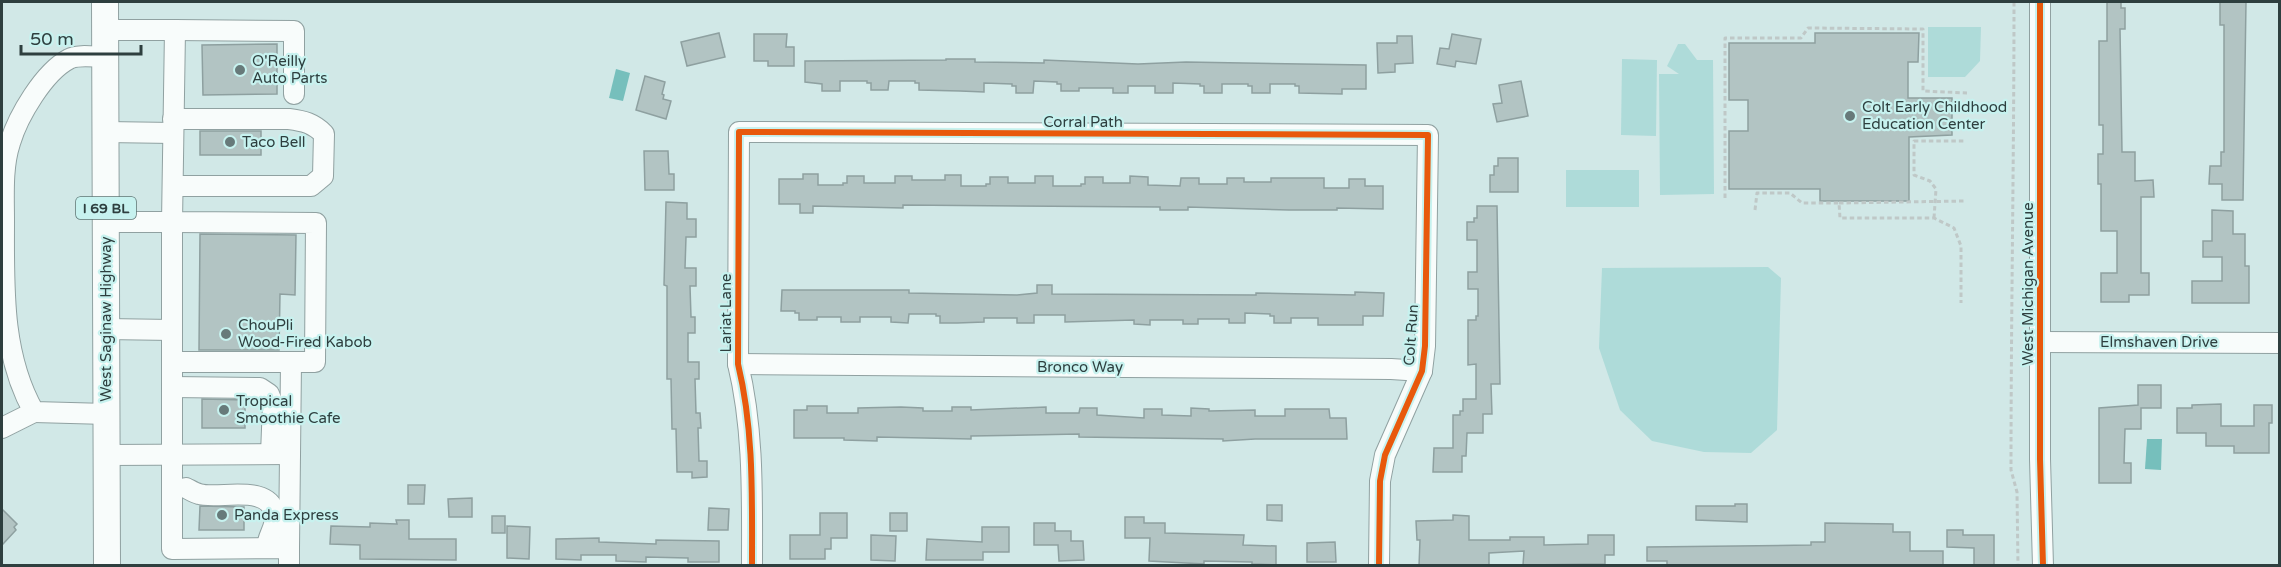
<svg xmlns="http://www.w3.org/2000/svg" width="2281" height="567" font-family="'Varela Round',sans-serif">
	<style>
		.green { fill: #aedbd9 }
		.water { fill: #76bfbc }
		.building { fill: #b2c4c3; stroke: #8ea0a0; stroke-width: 1.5 }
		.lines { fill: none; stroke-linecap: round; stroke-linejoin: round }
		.minor-casing { stroke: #90a1a1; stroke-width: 22 }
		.major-casing { stroke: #90a1a1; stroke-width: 28 }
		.path { stroke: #bfc8c7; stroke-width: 3; stroke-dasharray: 4.5 3; stroke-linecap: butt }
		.minor { stroke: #f8fcfb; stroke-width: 20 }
		.major { stroke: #f8fcfb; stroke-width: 26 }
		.cycleway-casing { stroke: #c7f2ef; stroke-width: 10 }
		.cycleway { stroke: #e8590c; stroke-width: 6 }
		.poi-dot { fill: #677a7a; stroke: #c7f2ef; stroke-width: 2 }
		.labels { text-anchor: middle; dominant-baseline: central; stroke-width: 4.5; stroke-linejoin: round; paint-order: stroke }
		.shield { fill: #c7f2ef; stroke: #5c7574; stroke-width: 1.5 }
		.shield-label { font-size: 14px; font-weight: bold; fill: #2e3f3f }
		.poi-label { font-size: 15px; fill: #2e3f3f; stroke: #c7f2ef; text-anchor: start }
		.street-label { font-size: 15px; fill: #2e3f3f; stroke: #c7f2ef }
	</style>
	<rect width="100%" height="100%" fill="#d1e8e7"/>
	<g class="green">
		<path d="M1928,27H1981L1980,61L1965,77H1928Z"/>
		<path d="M1678,44H1685L1697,60H1713L1714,194L1660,195L1659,74H1679L1667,66Z"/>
		<path d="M1622,59L1657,60L1656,136L1621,135Z"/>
		<rect x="1566" y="170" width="73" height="37"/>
		<path d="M1768,267L1781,278L1777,430L1751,453L1704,452L1652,441L1620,410L1599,348L1602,268Z"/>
	</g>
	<g class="water">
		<path d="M616,69L630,73L623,101L609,98Z"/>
		<path d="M2147,439H2162L2161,470L2145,469Z"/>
	</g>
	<g class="building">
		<path d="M2107,2H2121V8H2125V29H2120L2122,152H2135V181L2153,180L2154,197H2141V273H2149V295H2129V302H2101V273H2117V231H2101V184H2098V154H2103V125H2099V41H2107Z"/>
		<path d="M2220,2H2246L2243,200H2222V184H2209L2210,166H2221V152H2224V25H2220Z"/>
		<path d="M719,33L725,57L687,66L681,42Z"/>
		<path d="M1815,33H1919L1918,62H1908V98H1952V135L1909,137V201H1820V189H1729V131H1748V100H1729V43H1815Z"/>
		<path d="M754,34H787L786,47H794V66H768V61H754Z"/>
		<path d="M1452,34L1481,39L1476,64L1456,61L1455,67L1437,64L1440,48L1449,49Z"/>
		<path d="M1397,36H1412L1413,63L1395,64V72L1378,73L1377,43H1397Z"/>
		<path d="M277,44V94L203,95L202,45Z"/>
		<path d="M946,59H975V62L1044,63V60L1138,64L1186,62L1366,65V89H1342V94L1299,93V86H1295V84H1270V93H1252V86H1248V84H1222V93H1204V86H1200V84L1173,83V93H1155V86H1128V93H1113V88H1079V91H1061V84H1057V82L1034,81L1033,93H1016V86H1012V84L984,83V92L960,91L919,90V83H915V81H889L888,90H871V83H867V81H840V91H822V84L805,82V61L946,60Z"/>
		<path d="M645,76L665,82L662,94L664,95L663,99L671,101L666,119L636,110Z"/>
		<path d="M1521,81L1528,116L1497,122L1493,104L1502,103L1499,85Z"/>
		<rect x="200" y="131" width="61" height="24"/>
		<path d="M644,151H668L669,174H674V190H645Z"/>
		<path d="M1498,158H1518V192H1490V175H1494V166H1498Z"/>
		<path d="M803,174H818V185H843V183H847V176H864V183H895V176H912V180H945V175H961V186H986V184H990V177H1008V183H1035V176H1053V186H1081V184H1085V177H1103V183H1130V176L1148,177V185L1180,186L1181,178H1199V184H1227V178H1244V182H1271V178H1324V188H1349V179H1365V186H1383V209L1337,208V210H1289L1188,207V210H1160V207L903,205V208L813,206V213H800V204H779V179H803Z"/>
		<path d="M666,202L687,203V219H696V237H686L685,268H696V286H690L691,317H695V333H688V362H699V379H695L696,413H700L701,428H698L699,461H707V477L692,478V472H677L676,429H672L671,379H667V286L664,285Z"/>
		<path d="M1477,206H1497L1500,384H1491L1492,414H1483V433H1467L1466,456H1462V472H1433L1434,448H1453V415H1460V411H1463V399H1476V364L1468,365V320H1476V316H1478V289H1468V272H1477V240H1467V222H1474V218H1477Z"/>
		<path d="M2212,210L2233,211V234H2245V266H2249V303H2192V281H2222V257H2203V241H2212Z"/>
		<path d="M200,234L296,235L295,295L280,294L279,350H199Z"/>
		<path d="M1037,285H1052V294L1256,295V293L1355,295V292L1384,293L1383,316H1363V325H1318V318H1291V323H1274V316H1270V314L1245,313V323H1229V319H1198V324H1183V320H1150V325L1134,324V320L1065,322V315H1034V323H1017V318H984V322L957,323H940V316H936V314H909L908,323L891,322V317H860V322H841V317H817V320H799V313H795V311H781L782,290H909V293L1017,295L1037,293Z"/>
		<path d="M2138,385H2161V408H2141V429H2125L2124,463H2131V483H2099V408L2138,405Z"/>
		<path d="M202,399L245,400V428H202Z"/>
		<path d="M2221,404V426H2254V405H2272V423H2269V453H2234V446H2206V433H2177V408H2192V405Z"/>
		<path d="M807,406H827V413H858V408L901,407L923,408V411H952V407H971V410L1046,407V413H1079L1080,408H1097V415L1144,418V409H1162V415L1191,416V408L1209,409V411L1255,410V416H1285V409H1329L1330,418H1346L1347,439H1255L1223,441V439L1079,437V434L971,436V439L877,437V441L844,440V438H794V410H807Z"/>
		<path d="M408,485H425L424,504H408Z"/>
		<path d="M472,498V517H449L448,499Z"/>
		<path d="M1735,504H1747V522L1696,520V506H1735Z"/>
		<path d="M1267,505H1282V521L1267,520Z"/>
		<path d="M200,506L244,507V530H199Z"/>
		<path d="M709,508L729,509L728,530H708Z"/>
		<path d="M2,509L17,524L14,527L16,530L2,545Z"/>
		<path d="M820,513H847V538H831V549H825V559H790V535H820Z"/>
		<rect x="890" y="513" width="17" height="18"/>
		<path d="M1453,515L1469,516V540H1510V537H1544V545L1588,544V535H1614V555H1605V564L1523,565L1524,551L1489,553V566H1419L1420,540H1417L1416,521L1453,520Z"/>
		<rect x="492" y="516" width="13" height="17"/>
		<path d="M1125,517H1144V523H1165V533L1244,535L1243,545L1276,546V565L1252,564V562L1204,561V564L1149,561L1150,538H1125Z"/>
		<path d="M396,520H409V539H456V560L360,559V545L330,544L331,526L370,527V523L397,524Z"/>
		<path d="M1034,523H1055V531H1071V541H1083L1084,560L1059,561L1058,545H1034Z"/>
		<path d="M1825,523L1893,524V532H1910V551H1943V566H1667V561H1647V547L1811,545V542H1825Z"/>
		<path d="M507,526L530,527L529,559L507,558Z"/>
		<path d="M982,527H1009V552H983V560H926L927,539L982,542Z"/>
		<path d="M1947,530H1963V535H1994V565H1974V548L1947,547Z"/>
		<path d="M871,535L896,536L895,561L871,560Z"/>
		<path d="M599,538V542L656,544V540L719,541V562H688V558L646,557V562L616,561V555H581V560L556,559V539Z"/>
		<path d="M1335,542L1336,562H1307V543Z"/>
	</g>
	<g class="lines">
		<g class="minor-casing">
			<g id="minor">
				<path d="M2040,2V459L2043,566"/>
				<path d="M105,30H175L172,222L316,223L315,362H172V330"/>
				<path d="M175,30L294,31V94"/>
				<path d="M105,57C95,57 78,54 69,59C44,72 18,116 10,143C2,167 4,196 4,221C4,286 1,354 34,412L107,414"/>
				<path d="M106,132L173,133"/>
				<path d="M173,186H311L323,176L324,134C313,123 304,121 289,119H173"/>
				<path d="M106,222H172V330L106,329"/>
				<path d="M2039,342L2280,343"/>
				<path d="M172,362V549L289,548V566"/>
				<path d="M738,364L1391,369L1422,371"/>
				<path d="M172,387L260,388L269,394L273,404L271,454"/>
				<path d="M2,428L34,412"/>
				<path d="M107,455L290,454"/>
				<path d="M186,488C190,490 195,493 199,494C219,500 271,482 275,516C276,528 267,536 267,548"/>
				<path d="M289,548L291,362"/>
				<path d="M752,566C752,498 754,430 738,364L739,132H763L1428,135L1425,346L1422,371L1385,455L1380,481L1379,566"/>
			</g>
		</g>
		<g class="major-casing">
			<path id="major" d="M105,2L107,566"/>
		</g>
		<g class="path">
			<path d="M2014,2C2014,158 2011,314 2011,470L2017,492L2018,566"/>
			<path d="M1725,198V38H1801L1808,28L1923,29V91L1967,93"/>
			<path d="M1839,203L1965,201"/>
			<path d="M1755,210L1757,193H1790L1802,203H1839L1840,218H1934L1954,228L1961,246V303"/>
			<path d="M1934,218L1936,189L1930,181L1914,175V141H1966"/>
		</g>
		<use href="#minor" class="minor"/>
		<use href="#major" class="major"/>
		<g class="cycleway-casing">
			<g id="cycleway">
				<path d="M2040,2V459L2043,566"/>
				<path d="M752,566C752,498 754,430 738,364L739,132H763L1428,135L1425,346L1422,371L1385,455L1380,481L1379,566"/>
			</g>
		</g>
		<use href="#cycleway" class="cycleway"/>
	</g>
	<g class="poi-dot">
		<circle cx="240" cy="70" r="6"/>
		<circle cx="1850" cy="116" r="6"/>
		<circle cx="230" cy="142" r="6"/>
		<circle cx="226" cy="334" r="6"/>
		<circle cx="224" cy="410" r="6"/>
		<circle cx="222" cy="515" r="6"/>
	</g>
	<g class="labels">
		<rect class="shield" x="76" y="197" width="60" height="22" rx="4.5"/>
		<g class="shield-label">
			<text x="106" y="208">I 69 BL</text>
		</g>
		<g class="poi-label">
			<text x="252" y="61">O'Reilly<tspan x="252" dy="17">Auto Parts</tspan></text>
			<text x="1862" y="107">Colt Early Childhood<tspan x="1862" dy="17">Education Center</tspan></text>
			<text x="242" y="142">Taco Bell</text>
			<text x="238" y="325">ChouPli<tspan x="238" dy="17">Wood-Fired Kabob</tspan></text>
			<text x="236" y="401">Tropical<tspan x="236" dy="17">Smoothie Cafe</tspan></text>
			<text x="234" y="515">Panda Express</text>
		</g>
		<g class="street-label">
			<text x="1083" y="122">Corral Path</text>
			<text transform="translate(2028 284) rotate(-90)">West Michigan Avenue</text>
			<text transform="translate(726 313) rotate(-90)">Lariat Lane</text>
			<text transform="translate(106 319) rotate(-90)">West Saginaw Highway</text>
			<text transform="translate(1411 335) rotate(-86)">Colt Run</text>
			<text x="2159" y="342">Elmshaven Drive</text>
			<text x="1080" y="367">Bronco Way</text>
		</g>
	</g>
	<rect width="2281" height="567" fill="none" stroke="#2e3f3f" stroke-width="6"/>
	<path d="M21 45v9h120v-9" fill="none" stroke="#2e3f3f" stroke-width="3"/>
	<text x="30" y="45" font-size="18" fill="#2e3f3f" stroke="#c7f2ef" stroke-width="4.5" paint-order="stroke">50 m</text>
</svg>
